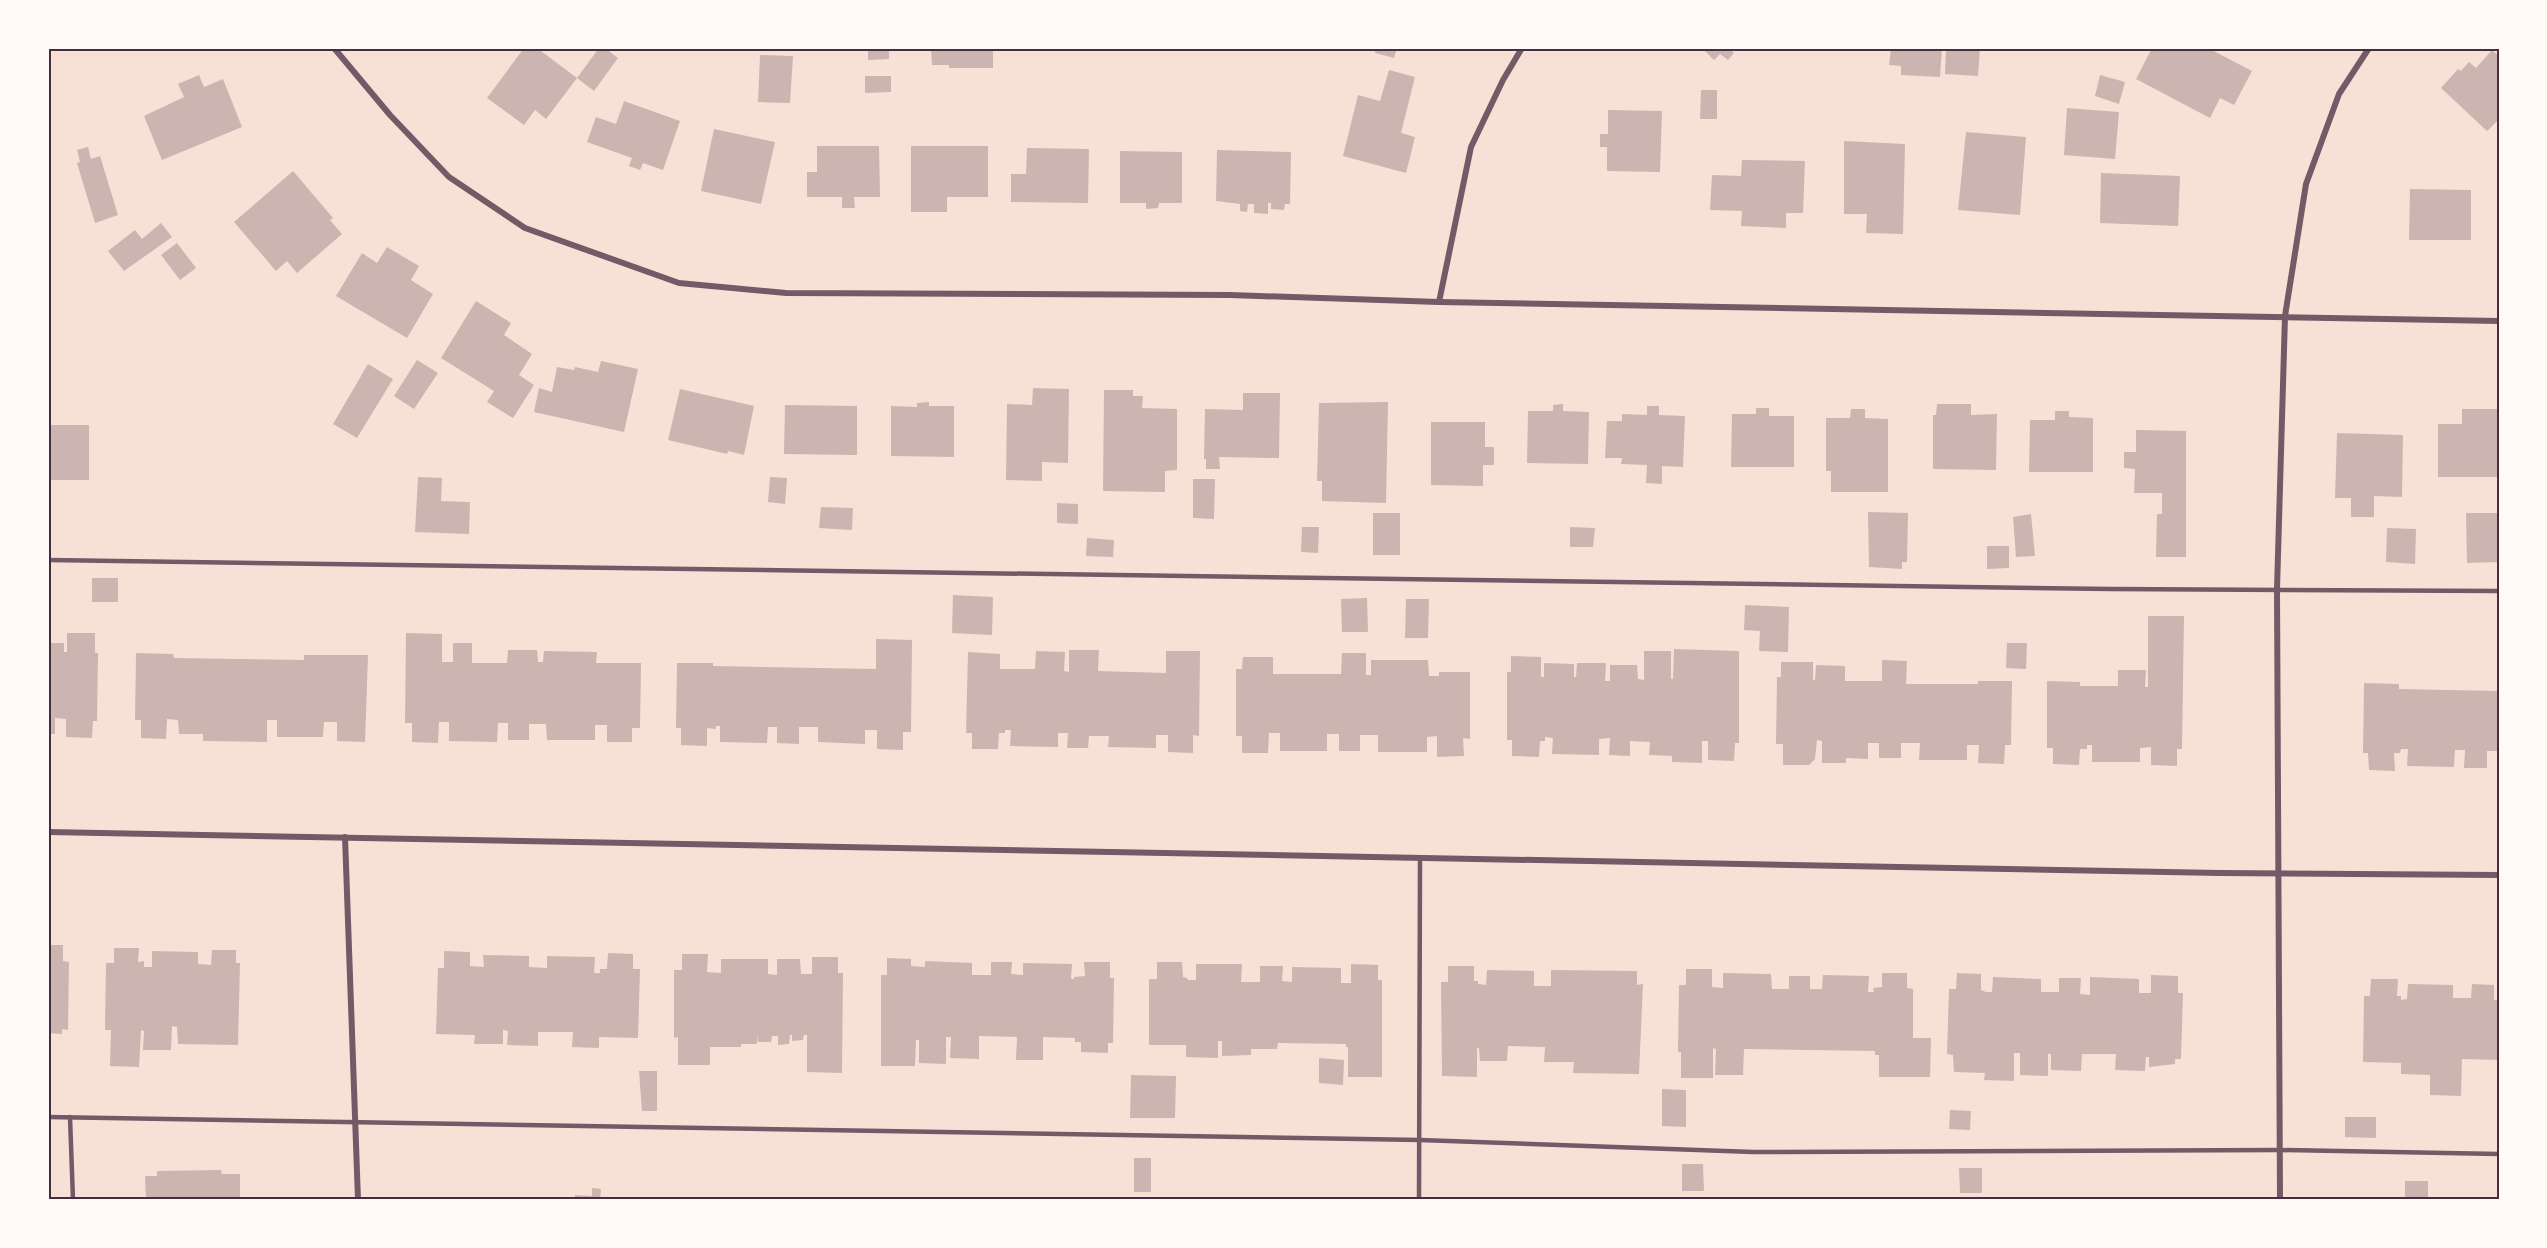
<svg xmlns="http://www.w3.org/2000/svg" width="2547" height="1248" font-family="Quicksand,sans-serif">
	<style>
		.building { fill: #ccb4b1 }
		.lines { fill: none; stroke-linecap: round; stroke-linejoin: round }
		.service { stroke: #755966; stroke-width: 4.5 }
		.minor { stroke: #755966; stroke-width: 6 }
		.neatline { fill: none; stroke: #4a2c40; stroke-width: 2 }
	</style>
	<rect width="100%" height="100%" fill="#f7e1d7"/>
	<g class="building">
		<path d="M524,48H537L577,78L546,119L535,110L524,125L487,98Z"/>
		<path d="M599,48H605L618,58L594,91L577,78Z"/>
		<path d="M868,48H889V59L868,60Z"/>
		<path d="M931,48H993V68H949V65H932Z"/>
		<path d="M1376,48H1397L1394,58L1375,53Z"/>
		<path d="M1702,48H1729L1734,53L1728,60L1720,54L1714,60Z"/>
		<path d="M1903,48H1942L1940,77L1901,75V66L1889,65L1891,49Z"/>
		<path d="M1946,48H1980L1978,76L1945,74Z"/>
		<path d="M2152,48H2208L2252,71L2234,105L2220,98L2210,118L2136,79Z"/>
		<path d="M2492,50L2499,56V119L2487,131L2441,88L2458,69L2461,71L2469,62L2476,68Z"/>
		<path d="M760,55L793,56L790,103L758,102Z"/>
		<path d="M1389,70L1415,77L1401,133L1415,137L1406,173L1343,156L1358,95L1380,101Z"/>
		<path d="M199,75L204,87L223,79L242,127L162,160L144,116L184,97L178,84Z"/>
		<path d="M2100,75L2125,82L2119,104L2095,96Z"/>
		<path d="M865,76H891V92L865,93Z"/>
		<path d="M1701,90H1717V119H1700Z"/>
		<path d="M624,101L680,121L663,170L643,163L640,170L629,166L632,158L587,142L596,117L616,124Z"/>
		<path d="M2067,108L2119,112L2115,159L2064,155Z"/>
		<path d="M1608,110L1662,111L1660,172L1607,171V147H1600V134H1608Z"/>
		<path d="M714,129L775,142L761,204L701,191Z"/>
		<path d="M1966,132L2026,137L2020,215L1958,210Z"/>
		<path d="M1844,141L1905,144L1903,234L1866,233L1867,214H1844Z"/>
		<path d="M817,146H879L880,197H854L855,208H842V197H807V172H817Z"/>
		<path d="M911,146H988V197H947V212H911Z"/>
		<path d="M88,147L91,159L100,156L118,215L95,223L77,163L80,162L77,150Z"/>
		<path d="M1027,148L1089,149L1088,203L1011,202V174H1026Z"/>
		<path d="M1217,150L1291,152L1290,204H1285L1284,210L1271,209V203H1268V214L1254,213V204H1248L1247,212L1240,211V204L1216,201Z"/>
		<path d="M1120,151L1182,152V203H1159L1158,208L1146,209V203H1120Z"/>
		<path d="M1742,160L1805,161L1803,213H1786V228L1741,226L1742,211L1710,210L1712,175L1741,176Z"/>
		<path d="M293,171L333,218L330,220L342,234L297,273L287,261L276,271L234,222Z"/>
		<path d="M2101,173L2180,176L2178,226L2100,223Z"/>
		<path d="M2410,189L2471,190V240H2409Z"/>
		<path d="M161,223L172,237L124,271L108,251L135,230L142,239Z"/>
		<path d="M177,243L196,268L180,280L161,255Z"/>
		<path d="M387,247L419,266L411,280L433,294L407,338L336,296L362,253L377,263Z"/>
		<path d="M476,301L511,323L504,335L532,354L519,375L534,385L513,418L487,402L494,391L441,358Z"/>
		<path d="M417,360L438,373L414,409L394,396Z"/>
		<path d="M601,361L638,369L624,432L534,412L539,388L552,392L557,367L574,370L575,367L598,372Z"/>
		<path d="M368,364L393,379L357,438L333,424Z"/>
		<path d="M1033,388L1069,389L1068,463L1042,462V481L1006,480L1007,404L1032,405Z"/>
		<path d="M680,389L754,406L744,455L728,451L727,454L668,440Z"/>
		<path d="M1104,390H1133V396H1143L1142,408L1177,409V470L1165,471V492L1103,491Z"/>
		<path d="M1243,393H1280L1279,458L1219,457L1220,469H1206V459H1204L1205,409L1243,410Z"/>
		<path d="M929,402V406H954V457L891,456V406L917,407V403Z"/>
		<path d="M1388,402L1386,503L1322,501V481H1317L1319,403Z"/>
		<path d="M1563,404V411L1589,412L1588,464L1527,463L1528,411H1553V405Z"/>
		<path d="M1937,404H1971V415L1997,414L1996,470L1933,469V415H1936Z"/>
		<path d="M785,405L857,406V455L784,454Z"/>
		<path d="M1647,406H1659V415L1685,416L1683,467L1662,466V484L1646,483L1647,465L1621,464L1622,458H1605L1607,421H1622V414L1647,415Z"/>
		<path d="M1756,408H1769V416H1794V467H1731L1732,414H1756Z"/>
		<path d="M1851,409H1865V418L1888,419V492H1831V471H1826V418H1850Z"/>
		<path d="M2462,409H2499L2498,477H2438V424H2462Z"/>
		<path d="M2055,411H2069V417L2093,418V472H2029L2030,420H2055Z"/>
		<path d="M1431,422H1485V447H1494V465H1483V486L1431,485Z"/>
		<rect x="48" y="425" width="41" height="55"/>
		<path d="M2136,430L2186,431V557H2156L2157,514H2162V493H2134L2135,469L2124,468V452H2136Z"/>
		<path d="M2337,433L2403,435L2402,497L2374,496V517H2351V498H2335Z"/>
		<path d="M418,477L442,478L441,501L470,502L469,534L415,532Z"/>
		<path d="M770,477L787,478L785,504L768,502Z"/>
		<path d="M1193,479H1215L1214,519L1193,518Z"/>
		<path d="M1057,503L1078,504V524L1057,523Z"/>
		<path d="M821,507L853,508L852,530L819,528Z"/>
		<path d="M1868,512L1908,513L1907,562H1902V569L1869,567Z"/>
		<rect x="1373" y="513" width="27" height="42"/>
		<path d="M2466,513H2499V562L2467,563Z"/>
		<path d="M2031,514L2035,556L2016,557L2013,517Z"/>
		<path d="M1302,527H1319L1318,553L1301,552Z"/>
		<path d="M1570,527L1595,528L1593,547H1570Z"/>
		<path d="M2387,528L2416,529L2415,564L2386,562Z"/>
		<path d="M1087,538L1114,540L1113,557L1086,556Z"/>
		<path d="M1987,546H2009V568L1987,569Z"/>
		<rect x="92" y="578" width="26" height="24"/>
		<path d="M953,595L993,597L992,635L952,633Z"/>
		<path d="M1367,598L1368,632H1342L1341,599Z"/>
		<path d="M1406,599H1429L1428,638H1405Z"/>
		<path d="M1745,605L1789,607L1788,652L1759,651L1760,631L1744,630Z"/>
		<path d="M2148,616H2184L2182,749H2177V766L2151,765V747L2140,748V762H2092V745H2087V749H2080L2079,765L2053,764V748H2047V681L2080,682V686H2118V670H2146L2145,687H2148Z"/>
		<path d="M67,633H95V653H98L97,721H93L92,738L66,737V719L55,718V734H48V643H64V652H67Z"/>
		<path d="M406,633L442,634V662H453V643H472V663H507L508,650H537L538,662H543L544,651L597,652L596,663H641L640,728H632V742H607V725H595V740H547L546,724H529V740H508V723H498L497,742L449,741V722H439L438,743L412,742V723H405Z"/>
		<path d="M876,639L912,640L911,732H903V750L877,749V730H865V744L818,742V727H799V744L777,743V727H768L767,743L720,742V726H716V729L707,728V746L681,745V728H676L677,663H713V666L876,669Z"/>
		<path d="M2007,643H2027L2026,669L2006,668Z"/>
		<path d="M1674,649L1739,651V743H1735L1734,761L1708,760V741H1702V763L1672,762V756L1649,755L1650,742L1630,741V756L1609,755L1610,738L1599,739V755L1552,754L1553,738L1545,737V741H1540L1539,757L1512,756V740H1507V672H1511V656L1541,657V677H1544V663L1574,664V677H1576L1577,663H1606L1605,681H1610V665H1637L1638,679L1644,680V651H1671V679H1673Z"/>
		<path d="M1069,650H1099L1098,671L1166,673V651H1200L1199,736L1193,735V753L1168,752V735H1156V748L1108,747L1109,736H1089L1088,748H1067L1068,733H1058V747L1010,746L1011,730H1005V733H999L998,749H972V733H966L968,652L1000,654V669H1035L1036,651L1065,652L1064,671L1069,672Z"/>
		<path d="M136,653L173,654L174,658L304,660V655H368L365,742L337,741V722H324L323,737H277V720H267V742L203,741V734H179L178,720L167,719L166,739L141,738V720H135Z"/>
		<path d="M1342,653H1366V675H1371V660H1428L1429,676H1439V672H1470V739L1463,738L1464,756L1437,757V736L1427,737V752H1378V735H1360V751H1339V734H1327V751H1280V733H1269L1268,753H1242V736H1236V669H1242L1243,657H1273V674H1341Z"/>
		<path d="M1882,660L1907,661L1906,684H1978V681H2012L2011,745H2005L2004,764L1978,763L1979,745H1967V760H1919L1920,743H1901V758H1879V743H1868V759L1846,758V763H1822V741L1817,740L1815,759L1809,765H1783V744H1776L1777,677H1781V662H1813V680H1815L1816,665L1845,666V681H1882Z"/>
		<path d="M2364,683L2399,684V689L2499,691V751H2487V768H2464L2465,750H2455L2454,767L2407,766L2408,749H2401L2400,753H2394L2395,771L2369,770L2368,753H2363Z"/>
		<path d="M48,945H63V961L69,962L68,1030L62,1029V1034L48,1033Z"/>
		<path d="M114,948H139L138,962L144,961V967H152V951L198,952V964L211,965L212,950H236V963H240L238,1045L178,1044L177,1027L172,1026L171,1050H143L144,1031L141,1030L139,1067L110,1066L111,1030H105L106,963H114Z"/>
		<path d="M444,951L470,952V966L484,967L483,955L529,956V967L547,968V956L595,957L594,973H600V969H607L608,953L633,954V969H640L638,1038L599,1037V1048L572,1047L573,1032H538V1046L507,1045L508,1031L503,1030V1044H474L475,1035L436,1034L438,968H444Z"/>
		<path d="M682,954H708L707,972L721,973V959H768V974L777,975V959H800L801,974H812V957H838V973H843L842,1073L807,1072V1035H804L803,1040L792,1041V1035H790L789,1044L778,1045V1036H772L771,1042H758L757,1035V1044H741V1047H710V1065H678V1037L674,1038V970H682Z"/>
		<path d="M887,958L911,959V966L925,967V961L972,963V975H991V962H1012L1011,974L1023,975V963L1072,964L1071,979H1074V977L1085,976L1084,962H1110V978H1114L1113,1043H1108V1053L1081,1052V1042H1075V1038L1043,1037V1060H1016L1017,1037L979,1036V1059L950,1058L951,1037H946V1064L919,1063V1040H916L915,1066H881V975H887Z"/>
		<path d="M1157,962H1182L1183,977L1187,978L1188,980H1196V964H1242L1241,982H1260V966H1283L1282,981L1292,982V967L1341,968V983H1351V964L1378,965V980H1382V1077H1348V1047H1346V1044L1278,1043L1277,1049H1251V1055L1222,1056V1041H1218V1058L1186,1057V1045H1149V979H1157Z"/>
		<path d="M1448,966H1474V981H1478V984L1486,985L1487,970L1534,971V986H1551V970L1637,971V985L1643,984L1639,1074L1573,1073L1574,1062H1544L1545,1047L1508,1046L1507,1061H1480L1479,1048H1477V1077L1442,1076L1441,982H1448Z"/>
		<path d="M1686,969H1712V987L1723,988V973L1771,974L1772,989H1789V976H1810V989H1822L1823,975L1869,976L1868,992H1874L1873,988L1882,987V973H1907V988L1913,989V1038H1931L1930,1077H1879V1055H1875V1051L1744,1049L1743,1075H1715L1716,1049L1713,1048V1078H1681V1052H1678L1679,985H1686Z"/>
		<path d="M1957,973L1981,974V990L1986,992H1992L1993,977L2041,979V992H2059V978H2081L2080,994L2090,995V977L2139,979V993H2151V975L2178,976V993H2183L2181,1059H2175V1064L2149,1067V1057H2146L2145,1071L2115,1070L2116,1054H2082L2081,1071L2051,1070V1054H2048V1076L2020,1075V1053H2014V1081L1984,1080L1985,1073L1954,1072L1953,1055L1947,1054L1949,989H1956Z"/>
		<path d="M2371,979H2398L2397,996H2401V1000L2407,999L2408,984L2453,985V998H2471L2472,984L2494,985V1000H2499V1060L2462,1059L2461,1096L2430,1095V1075L2401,1074V1063L2363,1062L2364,996H2370Z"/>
		<path d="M1319,1058L1344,1060L1343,1085L1319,1083Z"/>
		<path d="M639,1071H657V1111H642Z"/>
		<path d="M1131,1075L1176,1076L1175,1118H1130Z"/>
		<path d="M1662,1089L1686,1090V1127L1662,1126Z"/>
		<path d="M1950,1110L1971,1111L1970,1130L1949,1129Z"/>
		<path d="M2345,1117H2376V1138L2345,1137Z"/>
		<rect x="1134" y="1158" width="17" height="34"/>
		<path d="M1682,1164H1703L1704,1191H1682Z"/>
		<path d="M1959,1168H1982V1193H1960Z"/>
		<path d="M221,1170L222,1174H240V1200H146L145,1176H157V1171Z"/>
		<rect x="2405" y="1181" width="23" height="19"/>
		<path d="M592,1188L601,1189L600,1200H575V1195L592,1196Z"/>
	</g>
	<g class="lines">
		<g class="service">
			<path d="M48,560L2111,589L2499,591"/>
			<path d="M48,1117L1420,1140L1753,1152L2280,1150L2499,1154"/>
			<path d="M70,1117L73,1200"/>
			<path d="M1419,1200L1420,858"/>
		</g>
		<g class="minor">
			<path d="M334,48L390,115L449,177L525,228L679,283L786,293L1230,295L1439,302L2499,321"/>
			<path d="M1439,302L1471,147L1503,80L1522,48"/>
			<path d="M48,832L2220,873L2499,875"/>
			<path d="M345,837L358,1200"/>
			<path d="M2280,1200L2277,589L2285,316L2306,184L2339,94L2369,48"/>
		</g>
	</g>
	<rect width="2547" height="1248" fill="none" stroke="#fffaf5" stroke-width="99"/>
	<rect x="50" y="50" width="2448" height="1148" class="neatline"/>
</svg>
